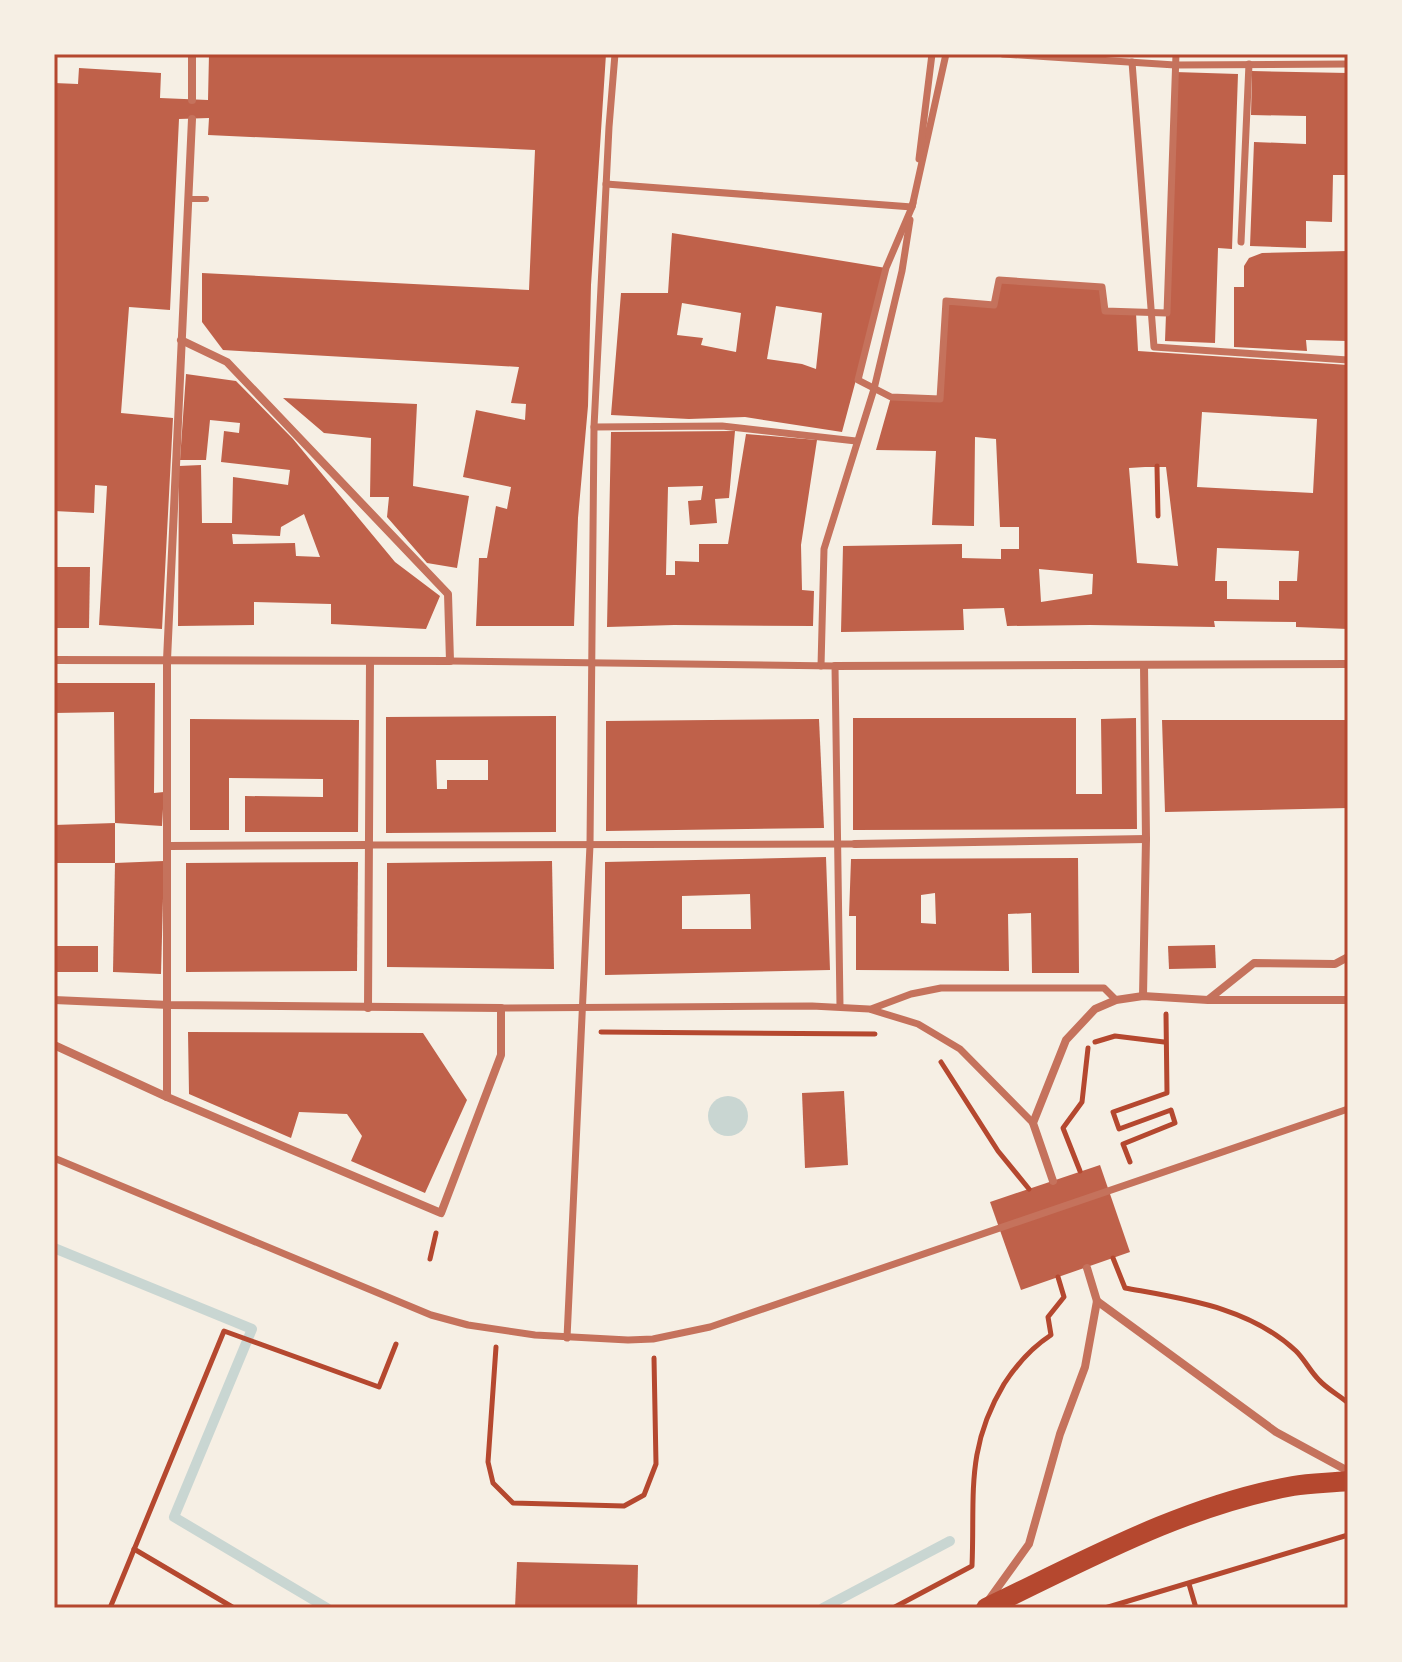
<svg xmlns="http://www.w3.org/2000/svg" width="1402" height="1662" font-family="'Nunito Sans',sans-serif">
	<style>
		.water { fill: #c9d6d2 }
		.lines { fill: none; stroke-linecap: round; stroke-linejoin: round }
		.stream { stroke: #c9d6d2; stroke-width: 10 }
		.building { fill: #bf614a; fill-rule: evenodd }
		.path { stroke: #b5482f; stroke-width: 5 }
		.service { stroke: #c5725c; stroke-width: 6 }
		.pedestrian { stroke: #c5725c; stroke-width: 7 }
		.minor { stroke: #c5725c; stroke-width: 8 }
		.primary { stroke: #b5482f; stroke-width: 20 }
		.neatline { fill: none; stroke: #b5482f; stroke-width: 3 }
	</style>
	<rect width="100%" height="100%" fill="#f6efe4"/>
	<circle class="water" cx="728" cy="1116" r="20"/>
	<g class="lines">
		<g class="stream">
			<path d="M54,1248L252,1329L174,1517L327,1608"/>
			<path d="M823,1608L950,1541"/>
		</g>
	</g>
	<g class="building">
		<path d="M209,54H606L591,285L588,406L578,518L574,626H476L479,558H487L496,506L507,509L511,487L463,477L476,410L525,420L526,404L511,403L519,367L223,350L202,322V273L529,290L535,150L208,135L209,118L179,119L170,310L129,307L121,413L173,418L162,629L99,625L107,486L95,485L94,513L54,511V83L78,84L79,68L161,73L160,98L208,100Z"/>
		<rect x="1277" y="54" width="36" height="3"/>
		<path d="M1252,71L1348,73V175H1333L1332,222L1306,221V248L1250,246L1254,142L1306,144V116L1251,115Z"/>
		<path d="M1175,72L1238,74L1232,249L1218,248L1215,343L1165,341Z"/>
		<path d="M672,233L886,268L842,432L745,417L689,419L611,415L621,293H668ZM682,303L741,313L736,352L701,345L703,338L677,335ZM776,306L822,313L816,369L802,364L767,359Z"/>
		<path d="M1348,251V341L1306,340L1307,351L1234,347V287H1244V266L1249,258L1262,253Z"/>
		<path d="M999,280L1102,287L1105,311L1136,313L1138,351L1348,365V629L1296,627V622L1214,621L1215,627L1090,625L1007,626L1004,608L963,609L964,630L841,632L843,546L962,544V558L1001,559V549H1019V527H1000L996,439L975,437L974,526L932,525L936,451L876,450L891,397L940,399L946,301L994,305ZM1202,412L1317,419L1313,493L1197,487ZM1145,467H1166L1178,566L1137,563L1129,468ZM1217,548L1299,551L1297,581H1279V600L1227,599V581H1215ZM1039,569L1093,574L1092,594L1041,602Z"/>
		<path d="M186,374L236,381L293,439L395,562L440,596L426,629L331,624V604L254,602V625L178,626L179,466L201,465L202,523H232L233,477L288,485L290,470L221,462L224,431L239,433L240,423L210,420L206,460H180ZM304,514L320,557L296,556L295,543L233,544L232,534L280,536L281,527Z"/>
		<path d="M283,398L417,404L413,486L469,496L457,568L427,563L387,517L389,497H370L371,438L324,433Z"/>
		<path d="M735,431L729,498L715,499L717,523L690,525L688,501L701,500L703,486L668,487L666,575H675V561L699,562V544H728L746,434L817,440L801,545L802,590L814,591L813,626L674,625L607,627L611,432Z"/>
		<path d="M54,567H90L89,628H54Z"/>
		<path d="M54,683H155L154,793L164,792L162,826L115,823L114,712L54,713Z"/>
		<path d="M556,716V832L386,833V717ZM436,760H488V780H447V789H437Z"/>
		<path d="M853,718H1076V794H1102L1101,719L1136,718L1137,829L853,830Z"/>
		<path d="M190,719L359,720L358,832H245V796L323,797V779L229,778V830H190Z"/>
		<path d="M819,719L824,828L606,831V721Z"/>
		<path d="M1162,720H1348V808L1165,812Z"/>
		<path d="M115,823V863H54V825Z"/>
		<path d="M826,857L830,970L605,975V862ZM750,894L751,929H682V896Z"/>
		<path d="M1078,858L1079,973H1032L1031,913L1008,914L1009,971L856,970V916H849L851,859ZM935,893L936,924L921,923V895Z"/>
		<path d="M164,861L161,974L113,972L115,863Z"/>
		<path d="M552,861L554,969L387,967V863Z"/>
		<path d="M358,862L357,971L186,972V863Z"/>
		<path d="M1215,945L1216,968L1169,969L1168,946Z"/>
		<rect x="54" y="946" width="44" height="26"/>
		<path d="M188,1032L423,1033L467,1100L425,1193L351,1161L362,1136L347,1114L299,1112L291,1138L189,1094Z"/>
		<path d="M844,1091L848,1165L805,1168L802,1093Z"/>
		<path d="M1100,1165L1130,1252L1021,1290L990,1202Z"/>
		<path d="M517,1562L638,1565L637,1608H515Z"/>
	</g>
	<g class="lines">
		<g class="path">
			<path d="M1157,466L1158,516"/>
			<path d="M601,1032L875,1034"/>
			<path d="M1095,1042L1115,1036L1164,1042"/>
			<path d="M941,1062L998,1151L1029,1189"/>
			<path d="M1130,1162L1123,1144L1175,1123L1171,1110L1119,1129L1113,1112L1167,1093L1166,1014"/>
			<path d="M1080,1171L1063,1128L1082,1102L1088,1048"/>
			<path d="M1113,1258L1125,1288C1185,1299 1249,1307 1296,1351C1305,1360 1310,1371 1319,1380C1327,1389 1339,1395 1348,1403"/>
			<path d="M430,1259L436,1233"/>
			<path d="M496,1347L488,1462L493,1483L513,1503L624,1506L644,1495L656,1464L654,1358"/>
			<path d="M134,1549L234,1608"/>
			<path d="M1189,1584L1196,1608"/>
			<path d="M110,1608L224,1331L379,1387L396,1344"/>
			<path d="M893,1608L972,1566C975,1495 965,1449 1004,1384C1017,1364 1031,1348 1051,1335L1048,1317L1064,1297L1058,1277"/>
			<path d="M1105,1608L1348,1535"/>
		</g>
		<path class="service" d="M190,199H206"/>
		<g class="pedestrian">
			<path d="M946,54L912,207L886,268L858,380L891,397L940,399L946,301L994,305L999,280L1102,287L1105,311L1167,313L1176,54"/>
			<path d="M1003,54L1175,65L1348,64"/>
			<path d="M1132,62L1154,347L1348,360"/>
			<path d="M919,159L932,54"/>
			<path d="M606,184L912,207L913,203"/>
			<path d="M1241,242L1249,64"/>
			<path d="M594,427L722,426L856,441"/>
			<path d="M450,661L835,666L840,1006"/>
			<path d="M821,666L824,549L874,389L902,271L910,220"/>
			<path d="M369,845L855,844"/>
			<path d="M501,1008L812,1006L869,1009L918,1024L960,1049L1033,1123"/>
			<path d="M871,1009L911,994L941,988H1104L1116,1000"/>
			<path d="M54,1158L431,1315L468,1325L535,1335L628,1340L653,1339L710,1327L1348,1109"/>
			<path d="M567,1338L590,845L594,427L609,127L615,54"/>
		</g>
		<g class="minor">
			<path d="M192,54V100"/>
			<path d="M54,660L450,661L448,594L227,362L181,340"/>
			<path d="M835,666L1348,664"/>
			<path d="M855,844L1146,839"/>
			<path d="M169,846L369,845"/>
			<path d="M1143,996L1146,839L1144,665"/>
			<path d="M1209,999L1254,963L1335,964L1348,957"/>
			<path d="M54,1000L169,1005L501,1008V1055L441,1213L167,1097L54,1045"/>
			<path d="M368,1008L370,662"/>
			<path d="M167,1097V660L192,119"/>
			<path d="M1053,1181L1033,1123L1066,1040L1095,1009L1116,1000L1143,996L1208,1000H1348"/>
			<path d="M1097,1301L1276,1432L1348,1471"/>
			<path d="M988,1601L1029,1544L1060,1434L1085,1367L1097,1301L1087,1268"/>
		</g>
		<path class="primary" d="M986,1608C1084,1561 1185,1505 1293,1486C1311,1483 1330,1483 1348,1481"/>
	</g>
	<rect width="1402" height="1662" fill="none" stroke="#f6efe4" stroke-width="112"/>
	<rect x="56" y="56" width="1290" height="1550" class="neatline"/>
</svg>
